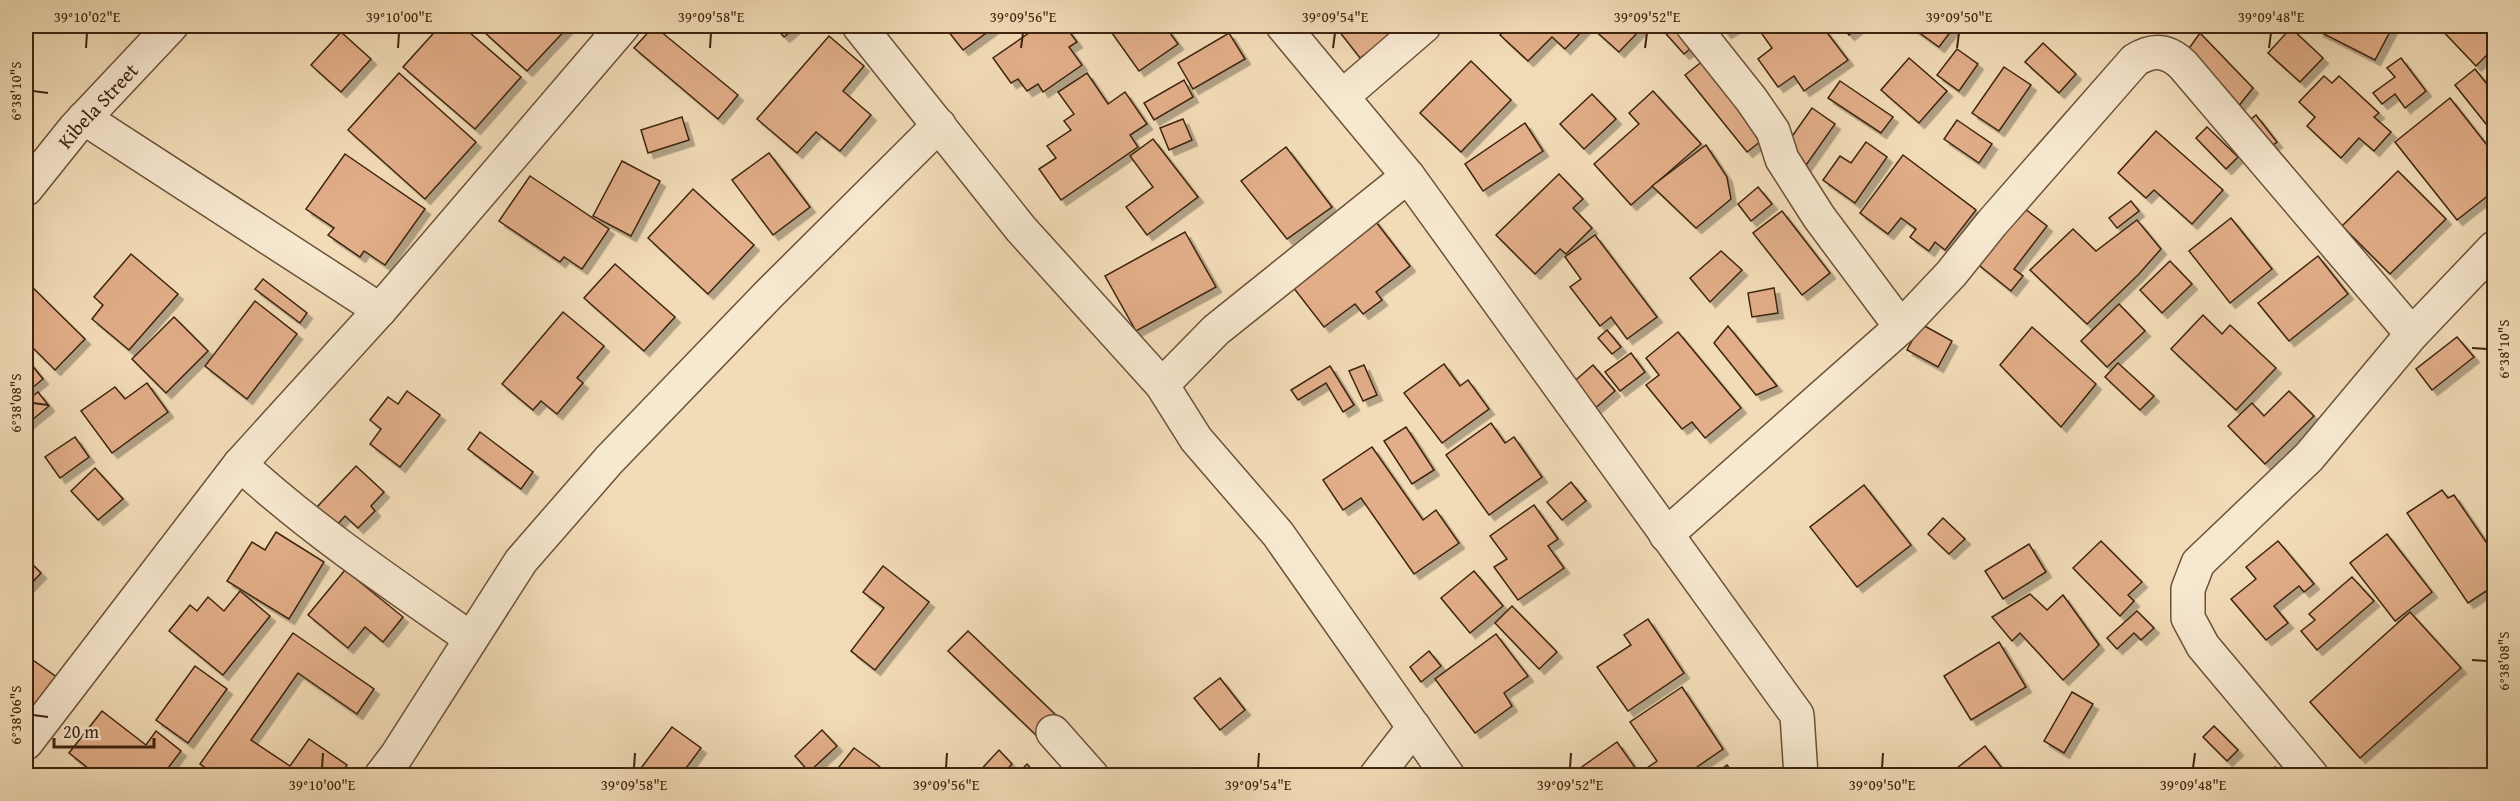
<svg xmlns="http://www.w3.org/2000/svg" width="2520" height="801" font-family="'Gentium Book Plus',serif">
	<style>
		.building { fill: #e2ae89; stroke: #3e240f; stroke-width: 1.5; filter: url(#shadow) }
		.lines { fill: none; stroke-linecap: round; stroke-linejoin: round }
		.minor-casing { stroke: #6b5239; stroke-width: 36 }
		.minor { stroke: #f7e8d0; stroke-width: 33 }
		.ticks { fill: none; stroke: #3e240f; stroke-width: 2 }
		.labels { text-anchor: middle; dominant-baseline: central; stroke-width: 6; stroke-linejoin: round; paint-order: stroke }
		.street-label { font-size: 20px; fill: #3e240f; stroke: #f7e8d0 }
		.neatline { fill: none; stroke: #3e240f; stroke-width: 2 }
		.ticks-label { font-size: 15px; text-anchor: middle; fill: #3e240f }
	</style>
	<defs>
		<filter id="shadow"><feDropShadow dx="5.5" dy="5.5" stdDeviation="0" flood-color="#0004"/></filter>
	</defs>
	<rect width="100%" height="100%" fill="#f2dcb7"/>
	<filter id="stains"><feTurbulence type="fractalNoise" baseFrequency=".00333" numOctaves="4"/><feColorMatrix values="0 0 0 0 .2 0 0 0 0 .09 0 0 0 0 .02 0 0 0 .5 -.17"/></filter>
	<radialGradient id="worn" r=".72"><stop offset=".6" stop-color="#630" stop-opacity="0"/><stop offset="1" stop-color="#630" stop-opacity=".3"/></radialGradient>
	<g class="building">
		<path d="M440,26H462L521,77L475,129L403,67Z"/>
		<path d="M488,26H569L527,71L483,31Z"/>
		<path d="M654,26L738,95L718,119L634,48Z"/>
		<path d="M774,26H797L784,37Z"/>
		<path d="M944,26H996L963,50Z"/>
		<path d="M1039,26H1065L1077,42L1069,47L1082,65L1043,92L1038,84L1027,91L1018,79L1011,83L993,58Z"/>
		<path d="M1107,26H1165L1178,44L1139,71Z"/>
		<path d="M1335,26H1403L1360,58Z"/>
		<path d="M1510,26H1582L1585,28L1565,49L1552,37L1528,61L1500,35Z"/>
		<path d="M1590,26H1639L1642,28L1619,52Z"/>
		<path d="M1659,26H1682L1697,43L1684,54Z"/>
		<path d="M1720,26H1737L1726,33Z"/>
		<path d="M1774,26H1822L1848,60L1804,91L1794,76L1778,87L1758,59L1772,48L1762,34Z"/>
		<path d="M1841,26H1860L1849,35Z"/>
		<path d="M1910,26H1955L1939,47Z"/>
		<path d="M2321,26H2393L2375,60L2318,31Z"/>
		<path d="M2438,26H2494V48L2476,66Z"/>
		<path d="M2291,28L2323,58L2300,82L2268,53Z"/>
		<path d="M341,32L371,59L341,92L311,65Z"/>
		<path d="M1229,33L1245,59L1193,89L1178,63Z"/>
		<path d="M2200,33L2253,88L2237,108L2185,54Z"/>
		<path d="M829,36L864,66L843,91L871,115L840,151L816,132L797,153L757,119Z"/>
		<path d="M2043,43L2076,74L2059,93L2025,62Z"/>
		<path d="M1957,49L1978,64L1959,91L1937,75Z"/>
		<path d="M1708,57L1770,134L1747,152L1685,75Z"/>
		<path d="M1909,58L1947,91L1919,123L1881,90Z"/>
		<path d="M2401,58L2426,91L2405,108L2395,94L2382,104L2373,93L2395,77L2387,68Z"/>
		<path d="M1471,61L1511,100L1461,152L1420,113Z"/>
		<path d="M2004,67L2031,85L1999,131L1972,113Z"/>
		<path d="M2475,69L2494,93V134L2455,85Z"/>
		<path d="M399,73L476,142L425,199L348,130Z"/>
		<path d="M1087,73L1108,104L1125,92L1147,124L1130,135L1138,147L1061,200L1039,169L1056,158L1047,146L1071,130L1064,121L1074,114L1058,92Z"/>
		<path d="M2324,76L2332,83L2339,76L2379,113L2374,117L2391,132L2374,151L2359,138L2341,158L2307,126L2315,117L2299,102Z"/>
		<path d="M1184,80L1193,97L1154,120L1144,103Z"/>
		<path d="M1840,81L1893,117L1881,133L1828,98Z"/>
		<path d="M1653,91L1701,144L1631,205L1594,164L1639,124L1629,113Z"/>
		<path d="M1592,94L1616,119L1584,149L1560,124Z"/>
		<path d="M2450,98L2494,154V191L2457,220L2395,142Z"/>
		<path d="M1812,108L1835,124L1804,168L1781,152Z"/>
		<path d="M2256,115L2277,142L2265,151L2245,124Z"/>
		<path d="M682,117L689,140L648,153L641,130Z"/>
		<path d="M1183,119L1192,140L1169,150L1160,128Z"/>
		<path d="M1957,120L1992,144L1979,163L1944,139Z"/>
		<path d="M1525,123L1543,151L1483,191L1465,164Z"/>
		<path d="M2207,127L2238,157L2226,169L2196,138Z"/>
		<path d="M2156,131L2223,190L2192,224L2154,190L2146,198L2118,173Z"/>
		<path d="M1153,139L1198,197L1147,235L1126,207L1153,187L1130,156Z"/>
		<path d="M1866,142L1887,157L1855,203L1823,180L1840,156L1851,163Z"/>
		<path d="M1706,145L1727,177L1731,199L1696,228L1652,186Z"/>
		<path d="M1286,147L1332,207L1287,239L1241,181Z"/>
		<path d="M769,153L810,207L773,235L732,180Z"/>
		<path d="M345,154L425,209L385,265L364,251L360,257L328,235L334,228L306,209Z"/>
		<path d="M1903,155L1976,210L1945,250L1935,242L1929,251L1910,237L1916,229L1901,218L1888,234L1860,213Z"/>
		<path d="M622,161L660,181L631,236L593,216Z"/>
		<path d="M2398,171L2446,219L2390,274L2342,226Z"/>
		<path d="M1559,174L1583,199L1573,208L1592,228L1566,254L1560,249L1535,274L1496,235Z"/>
		<path d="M530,176L609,229L582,269L564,257L560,262L499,221Z"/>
		<path d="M1758,187L1772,204L1751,221L1738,204Z"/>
		<path d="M693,189L754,245L708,294L648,238Z"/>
		<path d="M2131,201L2139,211L2117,228L2109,218Z"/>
		<path d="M2020,205L2047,226L2014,269L2023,276L2011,291L1975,262Z"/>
		<path d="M1782,211L1830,273L1802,295L1753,233Z"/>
		<path d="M1373,218L1410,266L1376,292L1382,300L1363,314L1355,304L1324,327L1289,282Z"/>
		<path d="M2231,218L2272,269L2230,303L2189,251Z"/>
		<path d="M2137,220L2161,249L2138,275L2087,324L2030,270L2073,229L2096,251Z"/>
		<path d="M1185,232L1216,287L1136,331L1105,276Z"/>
		<path d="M1595,235L1657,317L1627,339L1611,317L1600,326L1570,287L1581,279L1565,257Z"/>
		<path d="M1721,251L1742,270L1710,302L1690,278Z"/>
		<path d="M131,254L178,294L129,350L92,319L103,305L94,297Z"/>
		<path d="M2318,256L2348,294L2289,341L2258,303Z"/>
		<path d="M2170,261L2192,284L2162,313L2140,290Z"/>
		<path d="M615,264L675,317L644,351L584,298Z"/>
		<path d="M263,279L307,313L300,323L255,289Z"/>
		<path d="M26,281L85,339L55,370L26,341Z"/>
		<path d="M1774,288L1778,313L1752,317L1748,293Z"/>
		<path d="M255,301L297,334L247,399L205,366Z"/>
		<path d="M2119,304L2145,331L2107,367L2081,341Z"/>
		<path d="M563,312L604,346L577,378L583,383L557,414L541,401L533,410L502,384Z"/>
		<path d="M2203,315L2222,334L2230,325L2276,368L2236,410L2171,349Z"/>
		<path d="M174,317L208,351L166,393L132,359Z"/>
		<path d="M1921,324L1952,341L1938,367L1907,350Z"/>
		<path d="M1728,326L1777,386L1756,395L1714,343Z"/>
		<path d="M2032,327L2096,384L2061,427L2000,365Z"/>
		<path d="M1607,330L1621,347L1612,354L1598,338Z"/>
		<path d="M1678,332L1741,408L1705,438L1692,422L1682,429L1646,385L1659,375L1646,358Z"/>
		<path d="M2457,337L2474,357L2432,390L2416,369Z"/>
		<path d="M1631,353L1645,372L1620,391L1605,372Z"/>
		<path d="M26,358L43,379L26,393Z"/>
		<path d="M2118,363L2154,396L2140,410L2105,377Z"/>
		<path d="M1444,364L1460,386L1468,380L1489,409L1442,443L1404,393Z"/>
		<path d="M1364,365L1377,395L1363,401L1349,371Z"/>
		<path d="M1593,365L1615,391L1593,410L1570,385Z"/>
		<path d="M1330,366L1354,405L1343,412L1326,383L1298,400L1291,390Z"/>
		<path d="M147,383L168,412L112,453L81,411L115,387L125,399Z"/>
		<path d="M407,391L440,415L400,467L370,444L381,429L370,420L388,397L398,404Z"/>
		<path d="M2289,391L2314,416L2265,464L2228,426L2252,403L2264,416Z"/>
		<path d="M38,392L49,406L26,425V401Z"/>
		<path d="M1491,423L1505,443L1514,437L1542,477L1489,515L1446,455Z"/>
		<path d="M1406,427L1434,470L1412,484L1384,441Z"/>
		<path d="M480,432L533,472L521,489L468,449Z"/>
		<path d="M75,437L89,457L60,478L45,457Z"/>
		<path d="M1372,447L1423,520L1436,510L1459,543L1414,574L1361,498L1343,510L1323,480Z"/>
		<path d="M356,466L384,492L371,506L375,511L358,528L345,516L337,525L317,507Z"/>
		<path d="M95,468L123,499L98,520L71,491Z"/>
		<path d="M1571,482L1586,501L1562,520L1547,502Z"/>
		<path d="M1864,485L1911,545L1857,587L1810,527Z"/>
		<path d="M2442,490L2448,498L2454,495L2486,542L2494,536V586L2468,603L2407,513Z"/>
		<path d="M1534,505L1558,539L1548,546L1564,568L1518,600L1494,567L1507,559L1490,536Z"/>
		<path d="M1943,518L1965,539L1949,554L1928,534Z"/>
		<path d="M276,532L324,562L289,619L227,581L252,542L265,550Z"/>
		<path d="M2387,534L2432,592L2395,621L2350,563Z"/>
		<path d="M2101,541L2142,582L2128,595L2134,601L2120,616L2073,568Z"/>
		<path d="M2278,541L2314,584L2304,592L2299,586L2274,606L2288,623L2266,640L2231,599L2256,579L2246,567Z"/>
		<path d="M2029,544L2046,572L2003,599L1985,571Z"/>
		<path d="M26,558L41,573L26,589Z"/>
		<path d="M883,566L929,602L875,670L851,651L884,608L863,592Z"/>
		<path d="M345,570L403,617L383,642L365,627L348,648L308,615Z"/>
		<path d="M1474,571L1503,606L1470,633L1441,598Z"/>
		<path d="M2352,577L2374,601L2317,650L2301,631L2315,620L2309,614Z"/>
		<path d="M240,591L270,616L223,675L169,631L190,605L197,611L208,597L224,611Z"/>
		<path d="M2030,594L2047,610L2063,595L2099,645L2063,680L2020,633L2012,641L1992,617Z"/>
		<path d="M1512,606L1557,652L1539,669L1495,623Z"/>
		<path d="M2137,611L2154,628L2141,640L2134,633L2117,649L2107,638Z"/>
		<path d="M2410,612L2461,668L2360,758L2310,702Z"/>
		<path d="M1648,619L1684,673L1628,711L1597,667L1631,645L1624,635Z"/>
		<path d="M968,631L1057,716L1038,737L948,651Z"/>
		<path d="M293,633L374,689L357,714L298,673L251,740L290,766L309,739L347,765L339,776H217L200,764Z"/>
		<path d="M1496,634L1528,676L1504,693L1512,706L1475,733L1435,679Z"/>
		<path d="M1999,642L2026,687L1971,720L1944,676Z"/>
		<path d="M1429,651L1441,666L1421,682L1410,667Z"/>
		<path d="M30,658L58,678L26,721V664Z"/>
		<path d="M195,666L227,689L188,743L156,720Z"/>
		<path d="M1220,678L1245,710L1220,730L1194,698Z"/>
		<path d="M1682,687L1723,749L1684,776H1652L1647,768L1657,761L1630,722Z"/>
		<path d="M2072,692L2093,704L2064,753L2044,741Z"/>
		<path d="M102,711L146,745L156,731L181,751L162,776H98L69,753Z"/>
		<path d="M2214,726L2238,750L2227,761L2203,737Z"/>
		<path d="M672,727L701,748L680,776H635Z"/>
		<path d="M822,730L837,746L809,772L795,756Z"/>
		<path d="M1617,742L1641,776H1569Z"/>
		<path d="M1985,746L2008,776H1948V775Z"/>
		<path d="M854,748L875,763L891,776H850L839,767Z"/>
		<path d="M999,750L1012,764L1001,776H975Z"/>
		<path d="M1027,764L1034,772L1030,776H1015Z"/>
		<path d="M1727,765L1735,776H1712Z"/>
		<path d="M2275,767L2282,776H2263Z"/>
	</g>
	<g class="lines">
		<g class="minor-casing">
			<g id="minor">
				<path d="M859,26L1021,229L1162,385L1196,439L1278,534L1448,776"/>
				<path d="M1283,26L1408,176L1797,715L1801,776"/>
				<path d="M1693,26L1751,99L1773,131L1782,159L1819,217L1901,327"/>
				<path d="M1343,96L1424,26"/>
				<path d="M84,118L380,310"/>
				<path id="s1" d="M26,189L75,128L171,26"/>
				<path d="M1162,385L1216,330L1408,176"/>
				<path d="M240,464C311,529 391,583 470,638"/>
				<path d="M1666,535L1901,327L1951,274L1992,223L2135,60C2153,49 2168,50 2183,65L2412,334"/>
				<path d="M1053,732L1092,776"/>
				<path d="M26,743L240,464L380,310L623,26"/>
				<path d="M381,776L397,755L521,561L609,460L769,294L939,125"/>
				<path d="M1376,776L1414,727"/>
				<path d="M2312,776L2203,646L2188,618V589L2198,563L2309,457L2412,334L2494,248"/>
			</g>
		</g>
		<use href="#minor" class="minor"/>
	</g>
	<path class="ticks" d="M86,48L87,33M398,48L399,33M710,48L711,33M1021,48L1023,33M1333,48L1335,33M1645,48L1647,33M1957,48L1959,33M2269,48L2271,33M33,91L48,93M2472,348L2487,349M33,403L48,405M2472,660L2487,661M33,715L48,717M322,768L323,753M634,768L635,753M946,768L947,753M1258,768L1259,753M1570,768L1571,753M1882,768L1883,753M2193,768L2195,753"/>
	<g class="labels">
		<g class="street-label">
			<text stroke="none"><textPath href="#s1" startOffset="110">Kibela Street</textPath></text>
		</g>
	</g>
	<rect width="2520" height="801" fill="none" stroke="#f2dcb7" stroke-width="66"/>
	<path d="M54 738v9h100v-9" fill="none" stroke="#3e240f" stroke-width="3"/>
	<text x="63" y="738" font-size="18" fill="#3e240f" stroke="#f7e8d0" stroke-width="4.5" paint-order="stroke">20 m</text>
	<rect x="33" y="33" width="2454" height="735" class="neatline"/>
	<g class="ticks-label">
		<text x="87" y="22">39°10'02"E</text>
		<text x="399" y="22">39°10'00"E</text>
		<text x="711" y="22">39°09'58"E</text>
		<text x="1023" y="22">39°09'56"E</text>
		<text x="1335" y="22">39°09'54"E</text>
		<text x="1647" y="22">39°09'52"E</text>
		<text x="1959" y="22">39°09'50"E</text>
		<text x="2271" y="22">39°09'48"E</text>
		<text transform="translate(16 91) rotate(-90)" y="5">6°38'10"S</text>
		<text transform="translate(2504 349) rotate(-90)" y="5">6°38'10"S</text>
		<text transform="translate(16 403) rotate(-90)" y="5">6°38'08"S</text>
		<text transform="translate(2504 661) rotate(-90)" y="5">6°38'08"S</text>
		<text transform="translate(16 715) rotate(-90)" y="5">6°38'06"S</text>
		<text x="322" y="790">39°10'00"E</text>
		<text x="634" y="790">39°09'58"E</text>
		<text x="946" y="790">39°09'56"E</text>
		<text x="1258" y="790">39°09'54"E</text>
		<text x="1570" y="790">39°09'52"E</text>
		<text x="1882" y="790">39°09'50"E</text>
		<text x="2193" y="790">39°09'48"E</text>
	</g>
	<rect width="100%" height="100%" filter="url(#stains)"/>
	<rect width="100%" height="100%" fill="url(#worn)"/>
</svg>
